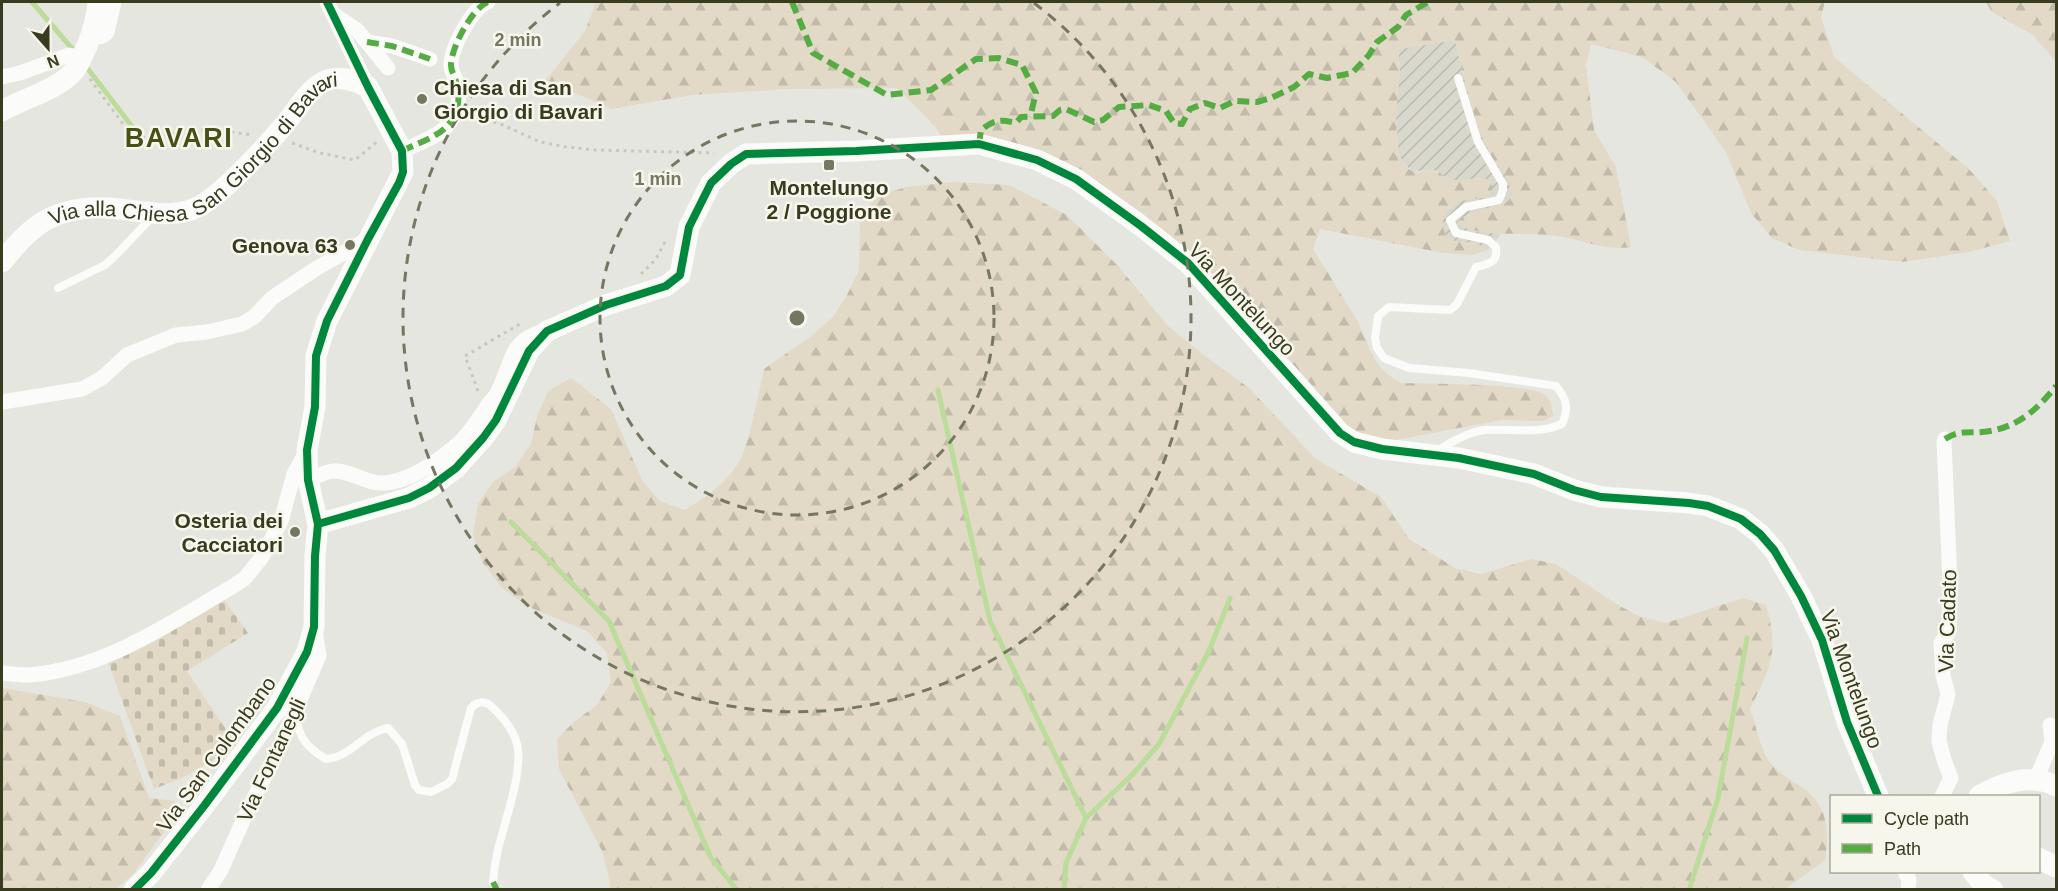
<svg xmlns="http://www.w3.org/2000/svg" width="2058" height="891" font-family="Helvetica,sans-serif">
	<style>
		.industrial { fill: url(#industrial-furrows) }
		.forest { fill: url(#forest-firs) }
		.cemetery { fill: url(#cemetery-stones) }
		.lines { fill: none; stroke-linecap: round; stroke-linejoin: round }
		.stream { stroke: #bbdc9a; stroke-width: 5 }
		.path { stroke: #c7c8bd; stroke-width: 3; stroke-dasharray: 3 4.5; stroke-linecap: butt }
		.lane { stroke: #fbfbfa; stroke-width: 8 }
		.street { stroke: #fbfbfa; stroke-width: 15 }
		.secondary { stroke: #fbfbfa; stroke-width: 21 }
		.quiet { stroke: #55ac43; stroke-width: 6; stroke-dasharray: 12 6; stroke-linecap: butt }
		.cycleway-casing { stroke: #f7f6ec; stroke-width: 11 }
		.cycleway { stroke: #00873e; stroke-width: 8 }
		.ring { fill: none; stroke: #757761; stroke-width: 3; stroke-dasharray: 10 8 }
		.poi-dot { fill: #757761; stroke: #f7f6ec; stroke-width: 2 }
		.labels { text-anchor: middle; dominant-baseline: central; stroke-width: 5; stroke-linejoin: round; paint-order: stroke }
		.poi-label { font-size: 21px; font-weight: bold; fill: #383b1d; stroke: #f7f6ec; text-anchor: end }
		.street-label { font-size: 21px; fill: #383b1d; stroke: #f7f6ec }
		.district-label { font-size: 27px; font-weight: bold; letter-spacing: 1.5px; fill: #484f17; stroke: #f7f6ec }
		.centre { fill: #757761; stroke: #f7f6ec; stroke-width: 3 }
		.ring-label { font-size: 18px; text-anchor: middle; font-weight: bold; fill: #757761; stroke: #f7f6ec; stroke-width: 5; stroke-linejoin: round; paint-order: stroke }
	</style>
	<defs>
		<pattern id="industrial-furrows" width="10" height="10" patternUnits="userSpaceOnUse" patternTransform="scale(1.5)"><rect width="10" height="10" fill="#d8d8cd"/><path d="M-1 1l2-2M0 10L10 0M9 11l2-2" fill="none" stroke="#babab0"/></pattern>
		<pattern id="forest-firs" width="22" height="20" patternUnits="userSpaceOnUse" patternTransform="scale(1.5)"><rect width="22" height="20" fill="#e2d9c7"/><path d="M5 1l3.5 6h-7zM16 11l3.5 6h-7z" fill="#c3bbaa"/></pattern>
		<pattern id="cemetery-stones" width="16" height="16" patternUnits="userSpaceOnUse" patternTransform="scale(1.5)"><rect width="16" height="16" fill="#e2d9c7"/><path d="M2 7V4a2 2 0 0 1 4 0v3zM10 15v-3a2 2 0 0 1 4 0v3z" fill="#c3bbaa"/></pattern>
	</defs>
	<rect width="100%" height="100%" fill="#e6e6e0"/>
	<path class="industrial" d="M1455,40L1461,66L1492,158L1510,182L1512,192L1509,203L1467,215L1474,231L1501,234L1488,250L1473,243L1457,242L1447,237L1443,230L1442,219L1447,210L1456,203L1467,198H1488L1480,178L1455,181L1444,178L1437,170L1413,171L1405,165L1399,156L1395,116L1400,70L1398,49Z"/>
	<g class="forest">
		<path d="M596,2H1825L1821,17L1834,57L1969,169L1997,201L2010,241L1969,252L1902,262L1799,250L1772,238L1751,213L1726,152L1676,82L1642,57L1591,44L1586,65L1594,130L1616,167L1631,247C1606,251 1582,240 1558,236C1524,231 1487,239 1456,224C1467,210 1492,208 1509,202C1515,179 1502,175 1492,157C1472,122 1465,79 1455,40L1398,49C1399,57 1400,65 1400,73C1399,93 1387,163 1413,171C1419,173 1430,170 1437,170C1454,188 1467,176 1488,179L1493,188L1488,198C1471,198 1439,201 1443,226C1443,230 1445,235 1449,238C1455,243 1463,242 1471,243C1477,244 1483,247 1488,250L1472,255L1443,253L1320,229L1313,249C1327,271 1341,294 1355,317C1371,344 1369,367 1402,383C1426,384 1531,383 1545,395C1552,401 1552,407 1553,416L1543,421L1501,420L1386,442L1357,436L1227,290L1141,212L1079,171L942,137L934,125L897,88L786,89L692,95L611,109L546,80L585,31Z"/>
		<path d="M1986,2H2056V62L2033,35L1992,12Z"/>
		<path d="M955,182L1009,185L1067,215L1119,267L1167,325L1205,356L1249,388L1316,459L1381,497L1409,539L1455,568L1481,574L1531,559L1556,564L1618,605L1641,617L1666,623L1743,598L1766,605C1780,651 1770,668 1750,709C1756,724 1759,744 1767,758C1776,772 1790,779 1803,788C1829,807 1829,832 1825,860L1784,890L609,889L610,883L602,851L559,769L557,739L575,721L597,705L611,682L607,653L587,631L529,607L503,589L482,562L473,534L478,504L493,482L515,467L531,444L537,417L548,391L571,378L611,409L642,480L660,501L684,510C708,497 734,478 744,451C753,425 758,396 764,369L810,337L833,317L847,295L859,270L860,212L881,195L906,187Z"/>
		<path d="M2,688L85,702L120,716L149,798L175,801L178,812L134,873L116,889H2Z"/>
	</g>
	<path class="cemetery" d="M221,595L248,633L187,671L237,746L182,778L154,789L108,662Z"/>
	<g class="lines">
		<g class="stream">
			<path d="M32,2L76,53"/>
			<path d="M85,65L137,133"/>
			<path d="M938,390L990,621L1086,818"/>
			<path d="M511,522L609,621L711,858L737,890"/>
			<path d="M1064,890L1066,863L1086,818L1132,775L1159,744L1209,651L1230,598"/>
			<path d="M1689,890L1718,798L1747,638"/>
		</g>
		<g class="path">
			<path d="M90,79L134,139L209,129L253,135"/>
			<path d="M472,115L503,125L540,142L566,147L595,150L714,153"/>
			<path d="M292,143L320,153L355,160L378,141"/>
			<path d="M641,274L656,259L667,238"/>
			<path d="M478,391L465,356L520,324"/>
		</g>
		<g class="lane">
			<path d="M58,288L105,265L116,255L153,216"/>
			<path d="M1437,451C1451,442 1468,432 1484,430C1510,428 1538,435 1562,424C1569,409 1567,399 1556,386L1469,373L1409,368L1384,358L1377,348L1375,338L1378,316L1389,307L1450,310L1457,304L1476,267C1489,264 1498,263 1496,247L1488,240L1456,233L1450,220L1466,207L1499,200L1503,190V184L1478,142L1458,78"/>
			<path d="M295,715C300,739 306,747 326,759C352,757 363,732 388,728L402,744L415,785L419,790L431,792L447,784L452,779L471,708C476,702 484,700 491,706C502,716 513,729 517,744C524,772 503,825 497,854C495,863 494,873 493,882"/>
		</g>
		<g class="street">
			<path d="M327,2L368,87"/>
			<path d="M333,14L357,30L388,68"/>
			<path d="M91,36C98,37 103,38 107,32L114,2"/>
			<path d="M367,42L392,46L430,59"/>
			<path d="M2,77L20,73L69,55L74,56L79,64"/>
			<path d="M402,151C414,145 439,136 447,126C460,113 461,94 455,78C453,73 451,70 451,65C451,48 472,8 488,2"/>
			<path d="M2,402L82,389L102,378L127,355L176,335L207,332L242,324L254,317L272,298L317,268L368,239"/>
			<path d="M308,480C335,467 336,469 364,479C369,481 376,483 381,483C409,483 438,461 458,444C470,433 477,421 486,408C489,403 494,398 497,393C513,365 507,341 544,331"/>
			<path d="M2,673C11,674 20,675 29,675C105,669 172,622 235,585L245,578L262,557L281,521L294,474L307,450"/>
			<path d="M2036,779L2052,742L2050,725"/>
			<path d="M1942,796L1951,778L1944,760L1939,741L1940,725L1948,694L1943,676L1941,643L1949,631L1950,582L1944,442L1945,439"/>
			<path d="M1905,872L1909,880L1908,890"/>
			<path d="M208,890L221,870L245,816L278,750L319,656L315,630"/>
		</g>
		<g class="secondary">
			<path d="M2,111C24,98 56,91 74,71C80,64 83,54 87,46C93,31 97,17 98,2"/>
			<path id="s1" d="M2,262C15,246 29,229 48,219C66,210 86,207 106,208C139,209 177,224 208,201C236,180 262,151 285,124C297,110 308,89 325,81C338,75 356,81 368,87L402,151L403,172L327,321L316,356L315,407L307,450L308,480L318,524L315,556L314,627L307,652L277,708L204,806L151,873L134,890"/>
			<path d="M318,524L409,498L429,488L456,468L483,438L496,420L529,351L547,331L606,305L666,286L680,275L689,227L711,183L731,164L746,154L856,151L979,144L1037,160L1076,179L1141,226L1188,263L1340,433L1354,442L1382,449L1459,458L1534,474L1574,490L1601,497L1689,503L1708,506L1741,519L1760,534L1774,550L1801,596L1822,640L1847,722L1878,796"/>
			<path d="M1979,796C2004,782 2029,773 2056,786"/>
			<path d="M2038,858L2056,867"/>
			<path d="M1973,872L1983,884L1993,890"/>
		</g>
		<g class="quiet">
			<path d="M792,2L813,53L887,95L931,90L976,59L999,58L1022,65L1036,93L1030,117"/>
			<path d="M367,42L392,46L430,59"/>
			<path d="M979,144L981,130C993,120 1000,119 1016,123L1021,117L1053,116L1060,110L1066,109L1094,122L1103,120L1119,107L1149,105L1166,111L1174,123L1182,124L1190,109L1205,103L1220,108L1235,101L1257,102L1271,98L1294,87L1309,74L1327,78L1352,73L1369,55L1377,42L1398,27L1406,15L1428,2"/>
			<path d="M402,151C414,145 439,136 447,126C460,113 461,94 455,78C453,73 451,70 451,65C451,48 472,8 488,2"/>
			<path d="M1945,439C1958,430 1968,433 1982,432C2016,429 2036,411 2056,386"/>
			<path d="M493,882L497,890"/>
		</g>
		<g class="cycleway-casing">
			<g id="cycleway">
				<path d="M318,524L409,498L429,488L456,468L483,438L496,420L529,351L547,331L606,305L666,286L680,275L689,227L711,183L731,164L746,154L856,151L979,144L1037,160L1076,179L1141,226L1188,263L1340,433L1354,442L1382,449L1459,458L1534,474L1574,490L1601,497L1689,503L1708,506L1741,519L1760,534L1774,550L1801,596L1822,640L1847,722L1878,796"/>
				<path d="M134,890L151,873L204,806L277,708L307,652L314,627L315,556L318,524L308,480L307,450L315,407L316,356L327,321L368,239L399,183L403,172L402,151L368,87L327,2"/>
			</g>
		</g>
		<use href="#cycleway" class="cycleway"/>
	</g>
	<g class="ring">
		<circle cx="797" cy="318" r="197"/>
		<path d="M1034 3A394 394 0 1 1 560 3"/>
	</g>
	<g class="poi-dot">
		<circle cx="422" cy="99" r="6"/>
		<rect x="823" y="159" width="12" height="12" rx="3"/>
		<circle cx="350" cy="245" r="6"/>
		<circle cx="295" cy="532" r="6"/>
	</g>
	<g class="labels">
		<g class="poi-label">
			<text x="434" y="87" text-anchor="start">Chiesa di San<tspan x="434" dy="24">Giorgio di Bavari</tspan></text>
			<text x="829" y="187" text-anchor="middle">Montelungo<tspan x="829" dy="24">2 / Poggione</tspan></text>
			<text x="338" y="245">Genova 63</text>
			<text x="283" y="520">Osteria dei<tspan x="283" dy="24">Cacciatori</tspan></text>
		</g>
		<g class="street-label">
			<text stroke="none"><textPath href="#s1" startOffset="237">Via alla Chiesa San Giorgio di Bavari</textPath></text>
			<text transform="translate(1242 299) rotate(47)">Via Montelungo</text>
			<text transform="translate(1947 621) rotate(-88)">Via Cadato</text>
			<text transform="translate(1852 679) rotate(70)">Via Montelungo</text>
			<text transform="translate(216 754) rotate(-54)">Via San Colombano</text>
			<text transform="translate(271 760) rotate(-65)">Via Fontanegli</text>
		</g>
		<g class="district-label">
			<text x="179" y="138">BAVARI</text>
		</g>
	</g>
	<circle cx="797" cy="318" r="9" class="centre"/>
	<g class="ring-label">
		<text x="518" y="46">2 min</text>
		<text x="658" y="185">1 min</text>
	</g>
	<rect width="2058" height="891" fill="none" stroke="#383b1d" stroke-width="6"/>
	<rect x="1830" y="795" width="210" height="78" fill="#f7f6ec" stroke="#abab99" stroke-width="1.5"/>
	<rect x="1842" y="814" width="30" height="9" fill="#00873e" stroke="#abab99" stroke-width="1.5"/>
	<text x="1884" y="825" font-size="18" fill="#383b1d">Cycle path</text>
	<rect x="1842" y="844" width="30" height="9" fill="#55ac43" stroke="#abab99" stroke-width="1.5"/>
	<text x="1884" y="855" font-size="18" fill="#383b1d">Path</text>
	<g transform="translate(48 48) rotate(159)" stroke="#f7f6ec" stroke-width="4.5" paint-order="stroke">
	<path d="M0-4.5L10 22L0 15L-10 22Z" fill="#383b1d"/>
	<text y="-9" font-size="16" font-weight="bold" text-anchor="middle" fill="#383b1d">N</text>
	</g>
</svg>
